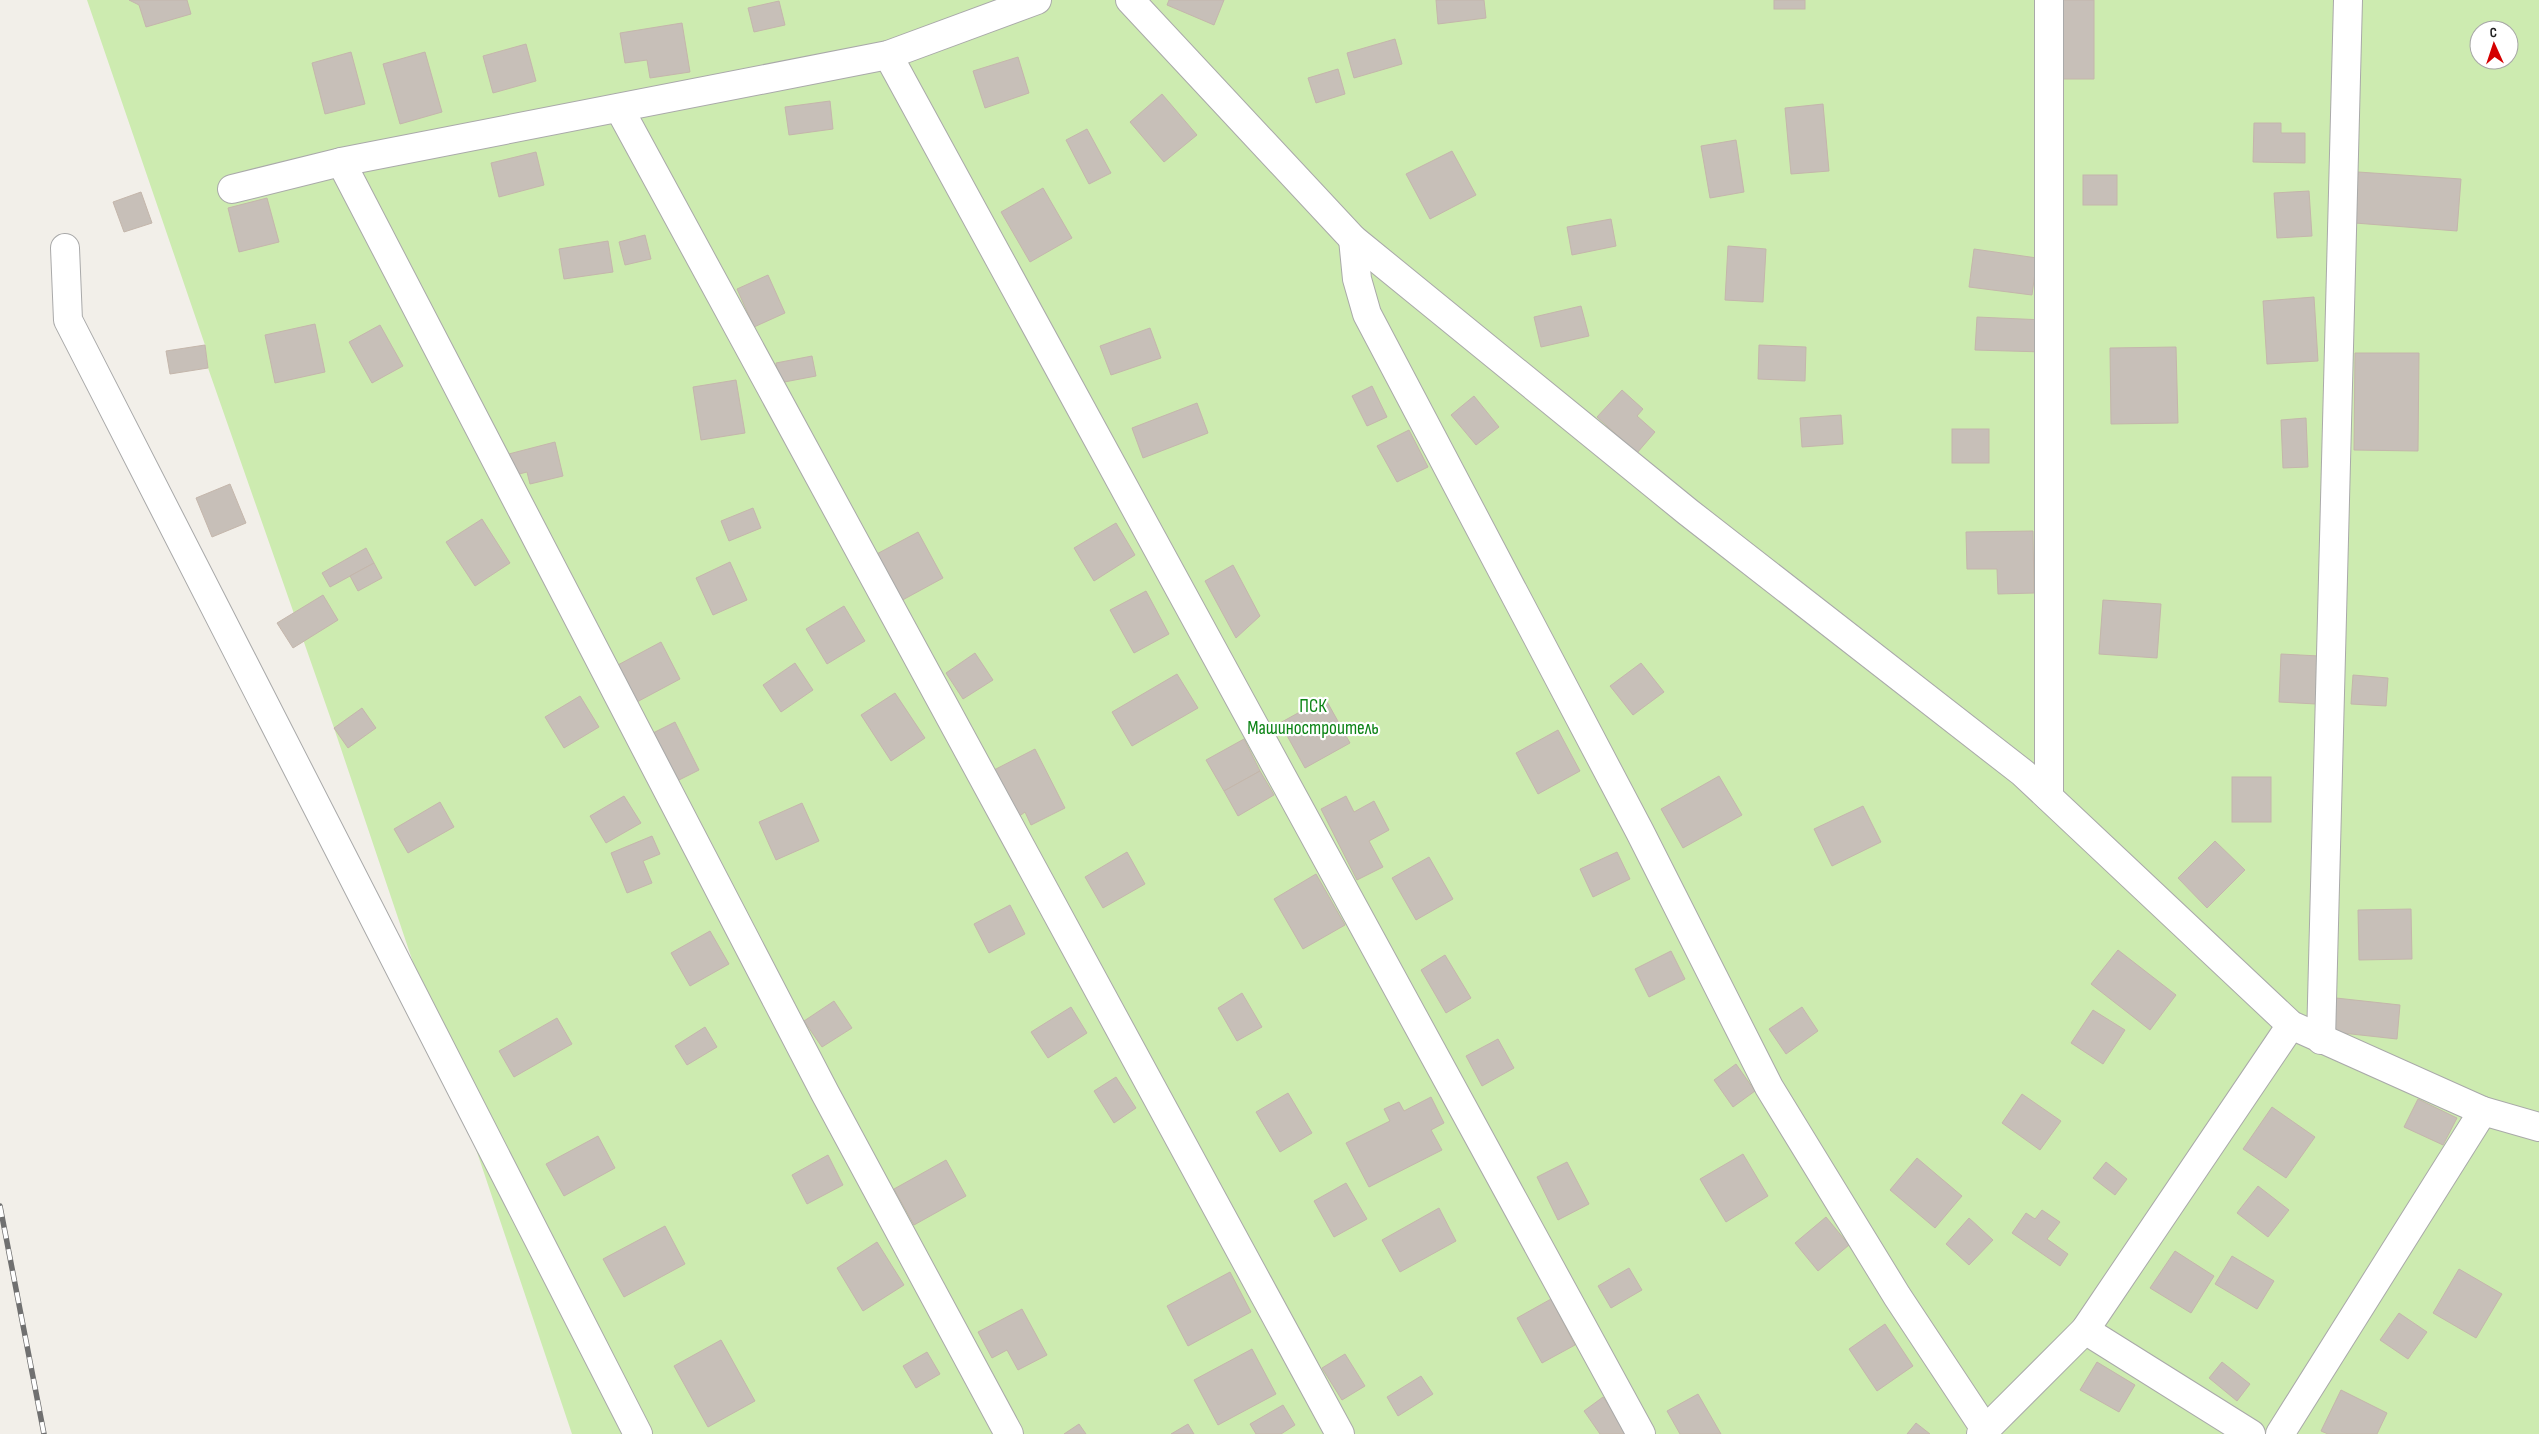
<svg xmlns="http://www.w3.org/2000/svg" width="2539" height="1434" font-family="'Sofia Sans Condensed',sans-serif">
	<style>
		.grass { fill: #cdebb0; fill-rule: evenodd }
		.building { fill: #c7bfb8; stroke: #c4b6ab }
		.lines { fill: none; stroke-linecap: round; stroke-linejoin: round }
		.minor-casing { stroke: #a9a9a9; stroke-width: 30 }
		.minor { stroke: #fff; stroke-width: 28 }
		.rail-casing { stroke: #707070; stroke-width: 5.5 }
		.rail { stroke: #fff; stroke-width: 4; stroke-dasharray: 11; stroke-linecap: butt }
		.labels { text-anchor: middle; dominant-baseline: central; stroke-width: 4.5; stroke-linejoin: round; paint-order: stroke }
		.park-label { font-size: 19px; fill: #0c8416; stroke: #fff }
	</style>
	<rect width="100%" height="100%" fill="#f2efe9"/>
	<path class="grass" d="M87,0H2539V1434H572L334,728L208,368L205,345ZM2479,30H2509V60H2479Z"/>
	<g class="building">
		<path d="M129,0H187L191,14L146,27L139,5Z"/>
		<path d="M1169,0H1224L1214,25L1167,5Z"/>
		<path d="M1436,0H1484L1486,18L1438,24Z"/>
		<rect x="1774" y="0" width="31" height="9"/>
		<path d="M2061,0H2094V79H2060Z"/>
		<path d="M779,1L785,25L754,32L748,8Z"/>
		<path d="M682,23L690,72L650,78L647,60L625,63L620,33Z"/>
		<path d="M1395,39L1402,64L1354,78L1347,53Z"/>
		<path d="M526,44L536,81L493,93L483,56Z"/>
		<path d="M351,52L365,104L325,114L312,63Z"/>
		<path d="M425,52L442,112L400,124L383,64Z"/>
		<path d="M1018,57L1029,93L985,108L973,71Z"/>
		<path d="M1338,69L1345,94L1316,103L1308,78Z"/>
		<path d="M1162,94L1197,135L1164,162L1130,122Z"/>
		<path d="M830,101L833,129L789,135L785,107Z"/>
		<path d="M1823,104L1829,171L1791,174L1785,108Z"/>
		<path d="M2254,123H2281V133H2305V163L2253,162Z"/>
		<path d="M1087,129L1111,173L1089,184L1066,140Z"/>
		<path d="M1736,140L1744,192L1710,198L1701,146Z"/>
		<path d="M1452,151L1476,195L1430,219L1406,174Z"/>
		<path d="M536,152L544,185L499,197L491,163Z"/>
		<path d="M2358,172L2461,179L2457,231L2355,223Z"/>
		<rect x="2083" y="175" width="34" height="30"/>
		<path d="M1043,188L1072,238L1030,262L1001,212Z"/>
		<path d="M2309,191L2312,236L2277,238L2274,193Z"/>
		<path d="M141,192L152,223L124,232L113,202Z"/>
		<path d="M267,198L279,242L239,252L228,208Z"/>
		<path d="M1611,219L1616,246L1572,255L1567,227Z"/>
		<path d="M645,235L651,259L625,265L619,242Z"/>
		<path d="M608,241L613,272L564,279L559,249Z"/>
		<path d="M1728,246L1766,249L1763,302L1725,300Z"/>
		<path d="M1974,249L2037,258L2032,295L1969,287Z"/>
		<path d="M768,275L785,313L754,327L737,289Z"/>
		<path d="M2314,297L2318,361L2267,364L2263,301Z"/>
		<path d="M1581,306L1589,336L1541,347L1534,317Z"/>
		<path d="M1977,317L2044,320L2043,352L1975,350Z"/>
		<path d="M315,324L325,372L275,383L265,335Z"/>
		<path d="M380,325L403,366L372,383L349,342Z"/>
		<path d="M1150,328L1161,358L1111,375L1100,346Z"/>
		<path d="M205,345L208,368L170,374L166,351Z"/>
		<path d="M1759,345L1806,347L1805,381L1758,379Z"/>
		<path d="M2176,347L2178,423L2111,424L2110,348Z"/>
		<path d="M2355,353H2419L2418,451L2354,450Z"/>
		<path d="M812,356L816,376L779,383L776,363Z"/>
		<path d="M736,380L745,433L701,440L693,387Z"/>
		<path d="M1372,386L1387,417L1367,426L1352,396Z"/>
		<path d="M1622,390L1643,409L1637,416L1655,432L1637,453L1597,417Z"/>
		<path d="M1474,396L1499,427L1476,445L1451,415Z"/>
		<path d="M1197,403L1208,433L1143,458L1132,428Z"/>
		<path d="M1841,415L1843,444L1802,447L1800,418Z"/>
		<path d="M2306,418L2308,467L2283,468L2281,420Z"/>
		<rect x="1952" y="429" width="37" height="34"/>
		<path d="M1409,430L1428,467L1397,482L1377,446Z"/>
		<path d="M555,442L563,476L530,484L527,472L507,477L501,456Z"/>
		<path d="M230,484L246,523L212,537L196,498Z"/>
		<path d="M753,508L761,528L729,541L721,521Z"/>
		<path d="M482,519L510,563L475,586L446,542Z"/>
		<path d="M1116,523L1135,555L1094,581L1074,548Z"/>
		<path d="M2033,531L2034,593L1998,594L1997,569H1967L1966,532Z"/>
		<path d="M918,532L943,578L897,603L873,556Z"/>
		<path d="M366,548L374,563L330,587L322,573Z"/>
		<path d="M730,562L747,600L713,615L696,578Z"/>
		<path d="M374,563L382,578L358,591L350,576Z"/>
		<path d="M1233,565L1260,616L1236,638L1205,581Z"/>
		<path d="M1146,591L1169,634L1134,653L1110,610Z"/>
		<path d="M323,595L338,620L293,648L277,623Z"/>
		<path d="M2103,600L2161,604L2157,658L2099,654Z"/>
		<path d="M844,606L865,641L827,664L806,629Z"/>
		<path d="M661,642L680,679L635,703L616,666Z"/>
		<path d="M975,653L993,680L963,699L946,673Z"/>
		<path d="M2281,654L2319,656L2316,704L2279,702Z"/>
		<path d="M795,663L813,690L781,712L763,685Z"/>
		<path d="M1641,663L1664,692L1633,715L1610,686Z"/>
		<path d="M1177,674L1198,708L1132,746L1112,712Z"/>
		<path d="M2353,675L2388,678L2386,706L2351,704Z"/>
		<path d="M895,693L925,738L891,761L861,715Z"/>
		<path d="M580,696L599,727L564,748L545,717Z"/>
		<path d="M1325,698L1350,743L1305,768L1280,723Z"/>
		<path d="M362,708L376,728L348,748L334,728Z"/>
		<path d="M675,722L699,770L675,782L651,734Z"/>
		<path d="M1558,730L1580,771L1538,794L1516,753Z"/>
		<path d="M1244,739L1260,771L1224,791L1206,760Z"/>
		<path d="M1035,749L1065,808L1031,825L1025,812L1018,817L994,770Z"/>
		<path d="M1260,771L1274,795L1238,816L1224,791Z"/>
		<path d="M1719,776L1742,815L1683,848L1661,809Z"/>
		<rect x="2232" y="777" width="39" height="45"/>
		<path d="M624,796L641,823L606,843L590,816Z"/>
		<path d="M1346,796L1354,812L1374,801L1389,830L1369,841L1383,867L1357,880L1321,809Z"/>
		<path d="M440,802L454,827L408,853L394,829Z"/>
		<path d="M802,803L819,841L776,860L759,822Z"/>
		<path d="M1863,806L1881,842L1832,866L1814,829Z"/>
		<path d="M652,836L660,854L643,861L652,883L627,893L611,853Z"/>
		<path d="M2215,841L2245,870L2207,908L2178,878Z"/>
		<path d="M1127,852L1145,884L1103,908L1085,877Z"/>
		<path d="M1617,852L1630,879L1593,897L1580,869Z"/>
		<path d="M1429,857L1453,899L1416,920L1392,878Z"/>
		<path d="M1316,874L1345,925L1303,949L1274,899Z"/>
		<path d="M1010,905L1025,934L989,953L974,924Z"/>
		<path d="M2411,909L2412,959L2359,960L2358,910Z"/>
		<path d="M710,931L729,964L690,986L671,953Z"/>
		<path d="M2118,950L2176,995L2150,1030L2091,984Z"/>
		<path d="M1671,951L1685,979L1649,997L1635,969Z"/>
		<path d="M1445,955L1471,998L1446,1013L1421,970Z"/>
		<path d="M1242,993L1262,1027L1237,1041L1218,1008Z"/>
		<path d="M2336,998L2400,1005L2397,1039L2333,1032Z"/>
		<path d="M834,1001L852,1028L822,1047L804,1021Z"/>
		<path d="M1071,1007L1087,1033L1048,1058L1031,1032Z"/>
		<path d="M1802,1007L1818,1031L1786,1054L1769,1029Z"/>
		<path d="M2093,1010L2125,1030L2103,1064L2071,1043Z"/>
		<path d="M557,1018L572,1044L514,1077L499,1051Z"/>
		<path d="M705,1027L717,1047L687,1065L675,1046Z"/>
		<path d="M1498,1039L1514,1068L1482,1086L1466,1056Z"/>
		<path d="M1736,1064L1755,1091L1733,1107L1714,1080Z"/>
		<path d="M1116,1077L1136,1108L1114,1123L1094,1091Z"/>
		<path d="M1288,1093L1312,1133L1280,1152L1256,1112Z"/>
		<path d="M2022,1094L2061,1121L2040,1150L2002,1123Z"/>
		<path d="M1431,1097L1444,1123L1431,1130L1442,1150L1369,1187L1346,1143L1390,1121L1384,1109L1399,1102L1404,1111Z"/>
		<path d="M2418,1099L2457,1118L2443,1145L2404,1127Z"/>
		<path d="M2272,1107L2315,1137L2286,1178L2243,1149Z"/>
		<path d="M598,1136L615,1168L564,1196L546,1164Z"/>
		<path d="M1743,1154L1768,1196L1726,1222L1700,1179Z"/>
		<path d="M828,1155L843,1185L807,1204L792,1175Z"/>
		<path d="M1917,1158L1962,1196L1935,1228L1890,1190Z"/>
		<path d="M946,1160L966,1196L914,1225L894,1189Z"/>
		<path d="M1567,1162L1589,1204L1558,1220L1537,1177Z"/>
		<path d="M2106,1162L2127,1179L2115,1195L2093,1178Z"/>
		<path d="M1346,1183L1367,1219L1334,1237L1314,1201Z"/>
		<path d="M2258,1186L2289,1210L2268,1237L2237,1213Z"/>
		<path d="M1439,1208L1456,1241L1400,1272L1382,1240Z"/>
		<path d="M2042,1210L2060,1222L2047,1239L2068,1254L2060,1266L2012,1233L2026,1213L2035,1219Z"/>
		<path d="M1826,1217L1849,1245L1818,1271L1795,1243Z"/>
		<path d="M1969,1218L1993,1240L1969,1265L1946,1244Z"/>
		<path d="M665,1226L685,1264L624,1297L603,1259Z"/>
		<path d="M877,1242L904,1285L863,1311L837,1268Z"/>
		<path d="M2175,1251L2214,1276L2191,1313L2150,1288Z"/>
		<path d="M2232,1256L2274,1281L2257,1309L2215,1284Z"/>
		<path d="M1629,1268L1642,1290L1611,1308L1598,1286Z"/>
		<path d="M2459,1269L2502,1294L2476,1338L2433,1313Z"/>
		<path d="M1230,1272L1251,1312L1188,1346L1167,1306Z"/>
		<path d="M1551,1299L1575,1345L1542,1363L1517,1318Z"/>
		<path d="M1022,1309L1047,1355L1018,1370L1007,1350L992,1358L978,1332Z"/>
		<path d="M2399,1313L2427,1332L2408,1359L2380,1340Z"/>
		<path d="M1885,1324L1913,1366L1877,1391L1849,1349Z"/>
		<path d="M721,1340L755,1401L708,1427L674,1366Z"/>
		<path d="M1252,1349L1276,1394L1218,1425L1194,1380Z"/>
		<path d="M927,1352L940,1374L916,1388L903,1366Z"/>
		<path d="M1345,1354L1365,1386L1342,1400L1322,1368Z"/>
		<path d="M2097,1362L2135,1385L2119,1412L2080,1390Z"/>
		<path d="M2222,1362L2250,1384L2237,1401L2209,1378Z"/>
		<path d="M1421,1376L1433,1394L1398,1416L1387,1397Z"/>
		<path d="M2341,1390L2387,1413L2377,1434H2328L2321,1431Z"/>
		<path d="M1698,1394L1721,1434H1680L1667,1411Z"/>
		<path d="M1603,1397L1628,1434H1600L1584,1411Z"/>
		<path d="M1283,1405L1295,1425L1281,1434H1256L1250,1424Z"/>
		<path d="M1916,1423L1930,1434H1907Z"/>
		<path d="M1079,1424L1086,1434H1064Z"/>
		<path d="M1188,1424L1194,1434H1171Z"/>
	</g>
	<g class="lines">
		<g class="minor-casing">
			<g id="minor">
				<path d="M1130,0L1353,239L1688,512L2023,773L2291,1025L2483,1111L2539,1127"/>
				<path d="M2049,0V797"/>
				<path d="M888,55L1641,1434"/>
				<path d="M619,108L1340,1434"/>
				<path d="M341,162L825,1093L1009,1434"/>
				<path d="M232,189L341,162L888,55L1037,0"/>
				<path d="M1353,239L1357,279L1367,314L1640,832L1769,1087L1897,1296L1985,1429"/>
				<path d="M65,248L68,320L638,1434"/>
				<path d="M2321,1040L2348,0"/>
				<path d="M2085,1330L2251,1434"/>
				<path d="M1981,1434L2085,1330L2291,1025"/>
				<path d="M2280,1434L2483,1111"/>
			</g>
		</g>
		<use href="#minor" class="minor"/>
		<g class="rail-casing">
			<path id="rail" d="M0,1206L44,1434"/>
		</g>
		<use href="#rail" class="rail"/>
	</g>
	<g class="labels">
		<g class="park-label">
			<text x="1313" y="706">ПСК<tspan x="1313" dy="22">Машиностроитель</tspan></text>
		</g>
	</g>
	<g transform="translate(2494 45) rotate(357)"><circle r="24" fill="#ffffff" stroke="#a7a7a7"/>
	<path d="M0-4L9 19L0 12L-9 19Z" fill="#d40000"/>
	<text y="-8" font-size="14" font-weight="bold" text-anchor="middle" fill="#222222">С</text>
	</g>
</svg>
